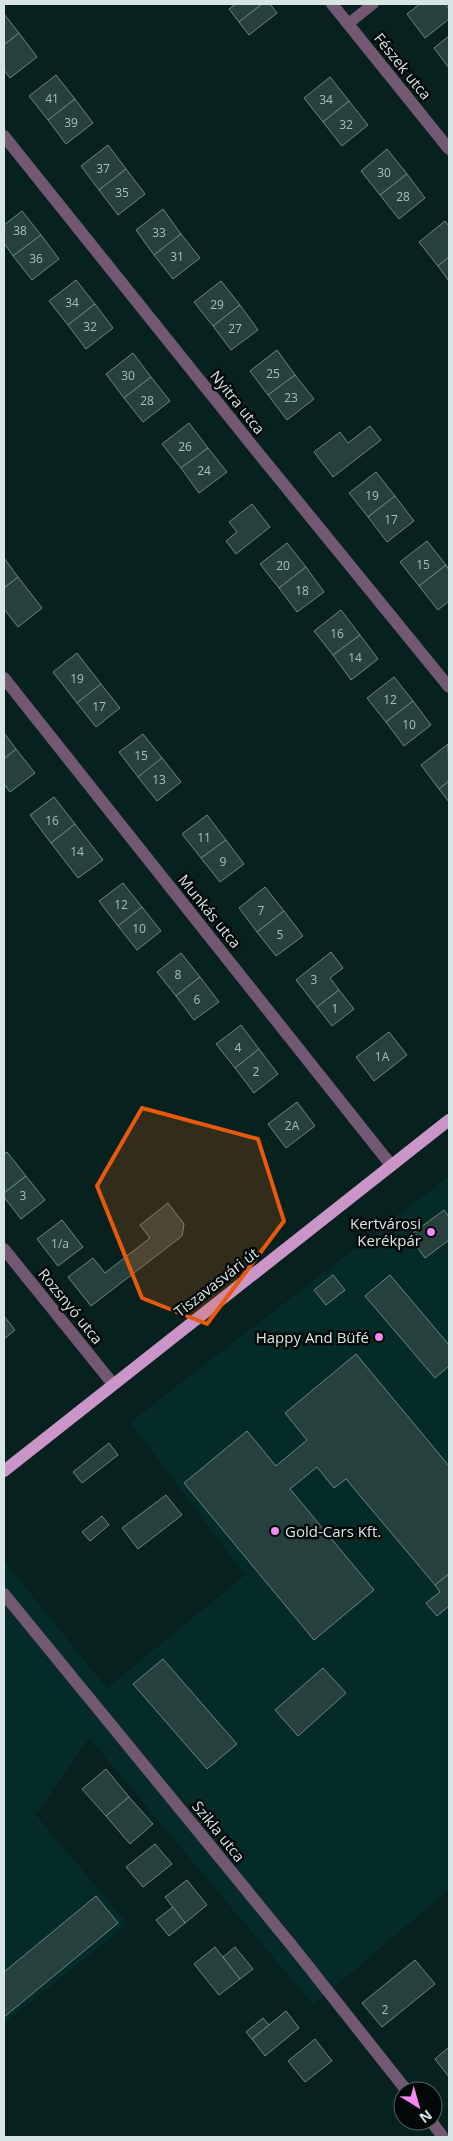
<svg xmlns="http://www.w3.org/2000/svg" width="453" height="2141" font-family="'Open Sans',sans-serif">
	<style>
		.built { fill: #042b27 }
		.building { fill: #26413d; stroke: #6a8782 }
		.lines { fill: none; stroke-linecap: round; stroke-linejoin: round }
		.service { stroke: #725871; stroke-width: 11 }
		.minor { stroke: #725871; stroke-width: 12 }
		.primary { stroke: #cb95c9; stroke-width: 12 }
		.marked { fill: #e8590c; fill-opacity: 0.2; stroke: #e8590c; stroke-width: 4; stroke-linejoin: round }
		.poi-dot { fill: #f38af1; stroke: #020807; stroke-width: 2 }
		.labels { text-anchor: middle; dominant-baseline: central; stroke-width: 5; stroke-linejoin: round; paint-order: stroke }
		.number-label { font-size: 12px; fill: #abbdba }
		.street-label { font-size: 15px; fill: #d7e6e4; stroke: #020807 }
		.poi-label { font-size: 15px; fill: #d7e6e4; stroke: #020807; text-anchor: end }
	</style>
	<rect width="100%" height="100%" fill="#06211e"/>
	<path class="built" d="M449,1176V1890L313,2005L89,1738L36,1815L128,1924L4,2023V1561L107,1688L245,1575L130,1422Z"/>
	<g class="building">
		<path d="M236,4H262L239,22L229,9Z"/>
		<path d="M262,4H270L277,13L249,35L239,22Z"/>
		<path d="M420,4H445L449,9V19L425,38L407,14Z"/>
		<path d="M4,14L19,33L4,45Z"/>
		<path d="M19,33L37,57L10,78L4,70V45Z"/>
		<path d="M449,36V68L434,48Z"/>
		<path d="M56,75L75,99L48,120L29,96Z"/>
		<path d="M330,77L349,101L323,122L304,98Z"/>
		<path d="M75,99L93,123L66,144L48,120Z"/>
		<path d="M349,101L368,125L342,146L323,122Z"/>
		<path d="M108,145L126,169L99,190L81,166Z"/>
		<path d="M387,149L407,174L380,195L361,171Z"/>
		<path d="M126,169L145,194L118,215L99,190Z"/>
		<path d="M407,174L425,198L399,219L380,195Z"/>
		<path d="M163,209L181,234L154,255L136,230Z"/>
		<path d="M22,211L41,235L13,256L4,243V225Z"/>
		<path d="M445,221L449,226V257L438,266L419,242Z"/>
		<path d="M181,234L200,258L173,279L154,255Z"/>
		<path d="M41,235L59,259L32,280L13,256Z"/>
		<path d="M449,257V281L438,266Z"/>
		<path d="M76,280L95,304L68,325L49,301Z"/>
		<path d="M221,281L240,305L213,326L194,302Z"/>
		<path d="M95,304L113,328L86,349L68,325Z"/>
		<path d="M240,305L258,330L231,350L213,326Z"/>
		<path d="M277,350L295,375L268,395L250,371Z"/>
		<path d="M133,353L151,377L124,398L106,374Z"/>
		<path d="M295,375L314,399L287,420L268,395Z"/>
		<path d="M151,377L170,401L143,422L124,398Z"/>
		<path d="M189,423L208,448L181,468L162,444Z"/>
		<path d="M370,426L381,440L333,477L314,452L340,432L348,443Z"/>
		<path d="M208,448L227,472L199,493L181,468Z"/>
		<path d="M376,472L395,496L368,517L349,493Z"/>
		<path d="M395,496L414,521L387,542L368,517Z"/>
		<path d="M252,504L270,527L236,554L226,541L237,532L229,522Z"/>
		<path d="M427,541L446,565L419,586L400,562Z"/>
		<path d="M287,543L306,567L279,588L260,564Z"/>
		<path d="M4,558L18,577L4,588Z"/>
		<path d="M446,565L449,570V601L438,610L419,586Z"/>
		<path d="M306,567L324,592L297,612L279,588Z"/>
		<path d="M18,577L42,608L18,627L4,609V588Z"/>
		<path d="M341,610L360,635L333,655L314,631Z"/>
		<path d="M360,635L378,659L351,680L333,655Z"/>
		<path d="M77,653L101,684L77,703L53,672Z"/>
		<path d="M394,677L413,701L386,722L367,698Z"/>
		<path d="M101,684L120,708L96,727L77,703Z"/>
		<path d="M413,701L431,725L404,746L386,722Z"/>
		<path d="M4,733L16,749L4,759Z"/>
		<path d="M143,734L162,758L138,777L119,752Z"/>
		<path d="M448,744L449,781L439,789L421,765Z"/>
		<path d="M16,749L35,773L10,792L4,784V759Z"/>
		<path d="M162,758L181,782L157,801L138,777Z"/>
		<path d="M449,781V802L439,789Z"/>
		<path d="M54,797L75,824L51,843L30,815Z"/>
		<path d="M207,815L226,840L201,858L182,834Z"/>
		<path d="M75,824L103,860L78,878L51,843Z"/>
		<path d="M226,840L244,864L220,882L201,858Z"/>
		<path d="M123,883L142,907L118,926L99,901Z"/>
		<path d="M265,887L284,911L257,932L239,908Z"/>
		<path d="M142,907L161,931L137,950L118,926Z"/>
		<path d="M284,911L303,936L276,956L257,932Z"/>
		<path d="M331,952L343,968L330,978L339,990L317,1007L296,980Z"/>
		<path d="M181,953L200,977L176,996L157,972Z"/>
		<path d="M200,977L219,1002L194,1020L176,996Z"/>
		<path d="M339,990L354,1009L332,1026L317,1007Z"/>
		<path d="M241,1025L259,1049L235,1068L216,1044Z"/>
		<path d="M389,1032L407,1055L374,1081L356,1057Z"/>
		<path d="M259,1049L278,1074L254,1093L235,1068Z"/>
		<path d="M297,1102L315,1126L286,1148L268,1124Z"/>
		<path d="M7,1152L26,1176L4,1193V1154Z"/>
		<path d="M26,1176L45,1200L21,1219L4,1197V1193Z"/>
		<path d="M168,1203L184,1224L182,1236L91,1306L68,1277L93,1258L105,1273L150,1238L140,1225Z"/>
		<path d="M444,1210L449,1217V1240L425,1258L409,1236Z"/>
		<path d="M62,1220L83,1247L58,1266L37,1239Z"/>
		<path d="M333,1275L345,1290L326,1305L314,1290Z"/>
		<path d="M390,1275L449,1345V1366L435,1378L365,1296Z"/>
		<path d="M4,1316L15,1330L4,1339Z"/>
		<path d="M356,1354L449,1466V1574L435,1585L346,1479L334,1488L317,1467L290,1489L374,1590L314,1640L184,1483L247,1431L276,1466L307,1440L285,1413Z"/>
		<path d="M109,1443L118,1455L82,1483L73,1472Z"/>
		<path d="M166,1495L182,1515L138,1549L122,1528Z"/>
		<path d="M102,1516L109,1525L90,1541L82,1532Z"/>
		<path d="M449,1574V1606L437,1616L426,1603L440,1592L435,1585Z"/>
		<path d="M163,1659L237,1744L207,1769L133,1684Z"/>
		<path d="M323,1668L346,1693L298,1736L275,1710Z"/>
		<path d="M106,1769L129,1797L106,1816L82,1789Z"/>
		<path d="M129,1797L153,1824L130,1844L106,1816Z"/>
		<path d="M155,1844L172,1864L143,1887L126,1867Z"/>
		<path d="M187,1880L207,1905L185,1923L165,1897Z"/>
		<path d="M96,1896L118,1923L4,2017V1972Z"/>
		<path d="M173,1907L185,1923L169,1936L156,1920Z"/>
		<path d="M215,1947L240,1979L219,1995L194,1964Z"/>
		<path d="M235,1947L253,1969L240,1979L223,1957Z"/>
		<path d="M415,1960L435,1984L382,2027L362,2003Z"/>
		<path d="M286,2011L299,2028L265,2056L252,2039Z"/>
		<path d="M263,2018L269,2025L252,2039L246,2032Z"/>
		<path d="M315,2039L332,2061L305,2082L288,2061Z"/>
		<path d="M449,2047V2077L435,2059Z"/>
	</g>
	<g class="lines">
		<path class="service" d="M348,24L373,4"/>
		<g class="minor">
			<path d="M332,4L449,149"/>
			<path d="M4,136L255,449L449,687"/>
			<path d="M4,678L391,1165"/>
			<path d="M4,1249L113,1384"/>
			<path d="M4,1594L293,1947L407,2091"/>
			<path d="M431,2121L443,2137"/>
		</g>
		<path class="primary" d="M4,1471L449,1120"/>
	</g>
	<path class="marked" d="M142,1108L258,1139L284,1221L207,1324L142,1298L97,1186Z"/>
	<g class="poi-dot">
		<circle cx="431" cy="1232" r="5"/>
		<circle cx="379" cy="1337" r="5"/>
		<circle cx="275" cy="1531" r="5"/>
	</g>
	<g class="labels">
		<g class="number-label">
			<text x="52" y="98">41</text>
			<text x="326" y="99">34</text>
			<text x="71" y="122">39</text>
			<text x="346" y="124">32</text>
			<text x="103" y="168">37</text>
			<text x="384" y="172">30</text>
			<text x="122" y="192">35</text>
			<text x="403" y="196">28</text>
			<text x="20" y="230">38</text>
			<text x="159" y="232">33</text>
			<text x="177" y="256">31</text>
			<text x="36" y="258">36</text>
			<text x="72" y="302">34</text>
			<text x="217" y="304">29</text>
			<text x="90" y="326">32</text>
			<text x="235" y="328">27</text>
			<text x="273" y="373">25</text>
			<text x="128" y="375">30</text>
			<text x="291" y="397">23</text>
			<text x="147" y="400">28</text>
			<text x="185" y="446">26</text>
			<text x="204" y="470">24</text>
			<text x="372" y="495">19</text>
			<text x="391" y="519">17</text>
			<text x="423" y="564">15</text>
			<text x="283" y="565">20</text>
			<text x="302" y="590">18</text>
			<text x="337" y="633">16</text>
			<text x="355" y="657">14</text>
			<text x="77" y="678">19</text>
			<text x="390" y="699">12</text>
			<text x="99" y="706">17</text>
			<text x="409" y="724">10</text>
			<text x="141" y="755">15</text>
			<text x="159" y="779">13</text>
			<text x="52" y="820">16</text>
			<text x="204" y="837">11</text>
			<text x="77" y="851">14</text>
			<text x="223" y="861">9</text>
			<text x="121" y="904">12</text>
			<text x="261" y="910">7</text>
			<text x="139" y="928">10</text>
			<text x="280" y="934">5</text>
			<text x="178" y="974">8</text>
			<text x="314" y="979">3</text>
			<text x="197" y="999">6</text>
			<text x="335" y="1008">1</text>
			<text x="238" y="1047">4</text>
			<text x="382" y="1056">1A</text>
			<text x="256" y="1071">2</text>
			<text x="292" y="1125">2A</text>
			<text x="23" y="1195">3</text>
			<text x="60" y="1243">1/a</text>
			<text x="385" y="2009">2</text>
		</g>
		<g class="street-label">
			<text transform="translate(403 66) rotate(51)">Fészek utca</text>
			<text transform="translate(238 402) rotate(51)">Nyitra utca</text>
			<text transform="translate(210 911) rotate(51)">Munkás utca</text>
			<text transform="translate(216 1282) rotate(-38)">Tiszavasvári út</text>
			<text transform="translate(71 1306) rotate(51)">Rozsnyó utca</text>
			<text transform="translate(219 1831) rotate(51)">Szikla utca</text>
		</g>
		<g class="poi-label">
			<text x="421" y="1223">Kertvárosi<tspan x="421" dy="17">Kerékpár</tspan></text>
			<text x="369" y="1337">Happy And Büfé</text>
			<text x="285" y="1531" text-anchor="start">Gold-Cars Kft.</text>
		</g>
	</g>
	<rect width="453" height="2141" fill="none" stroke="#d7e6e4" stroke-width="10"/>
	<g transform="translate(418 2106) rotate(143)"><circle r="24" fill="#020807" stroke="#57615f"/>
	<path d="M0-4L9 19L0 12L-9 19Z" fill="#f38af1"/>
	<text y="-8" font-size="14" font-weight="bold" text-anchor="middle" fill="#d7e6e4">N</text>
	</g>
</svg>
